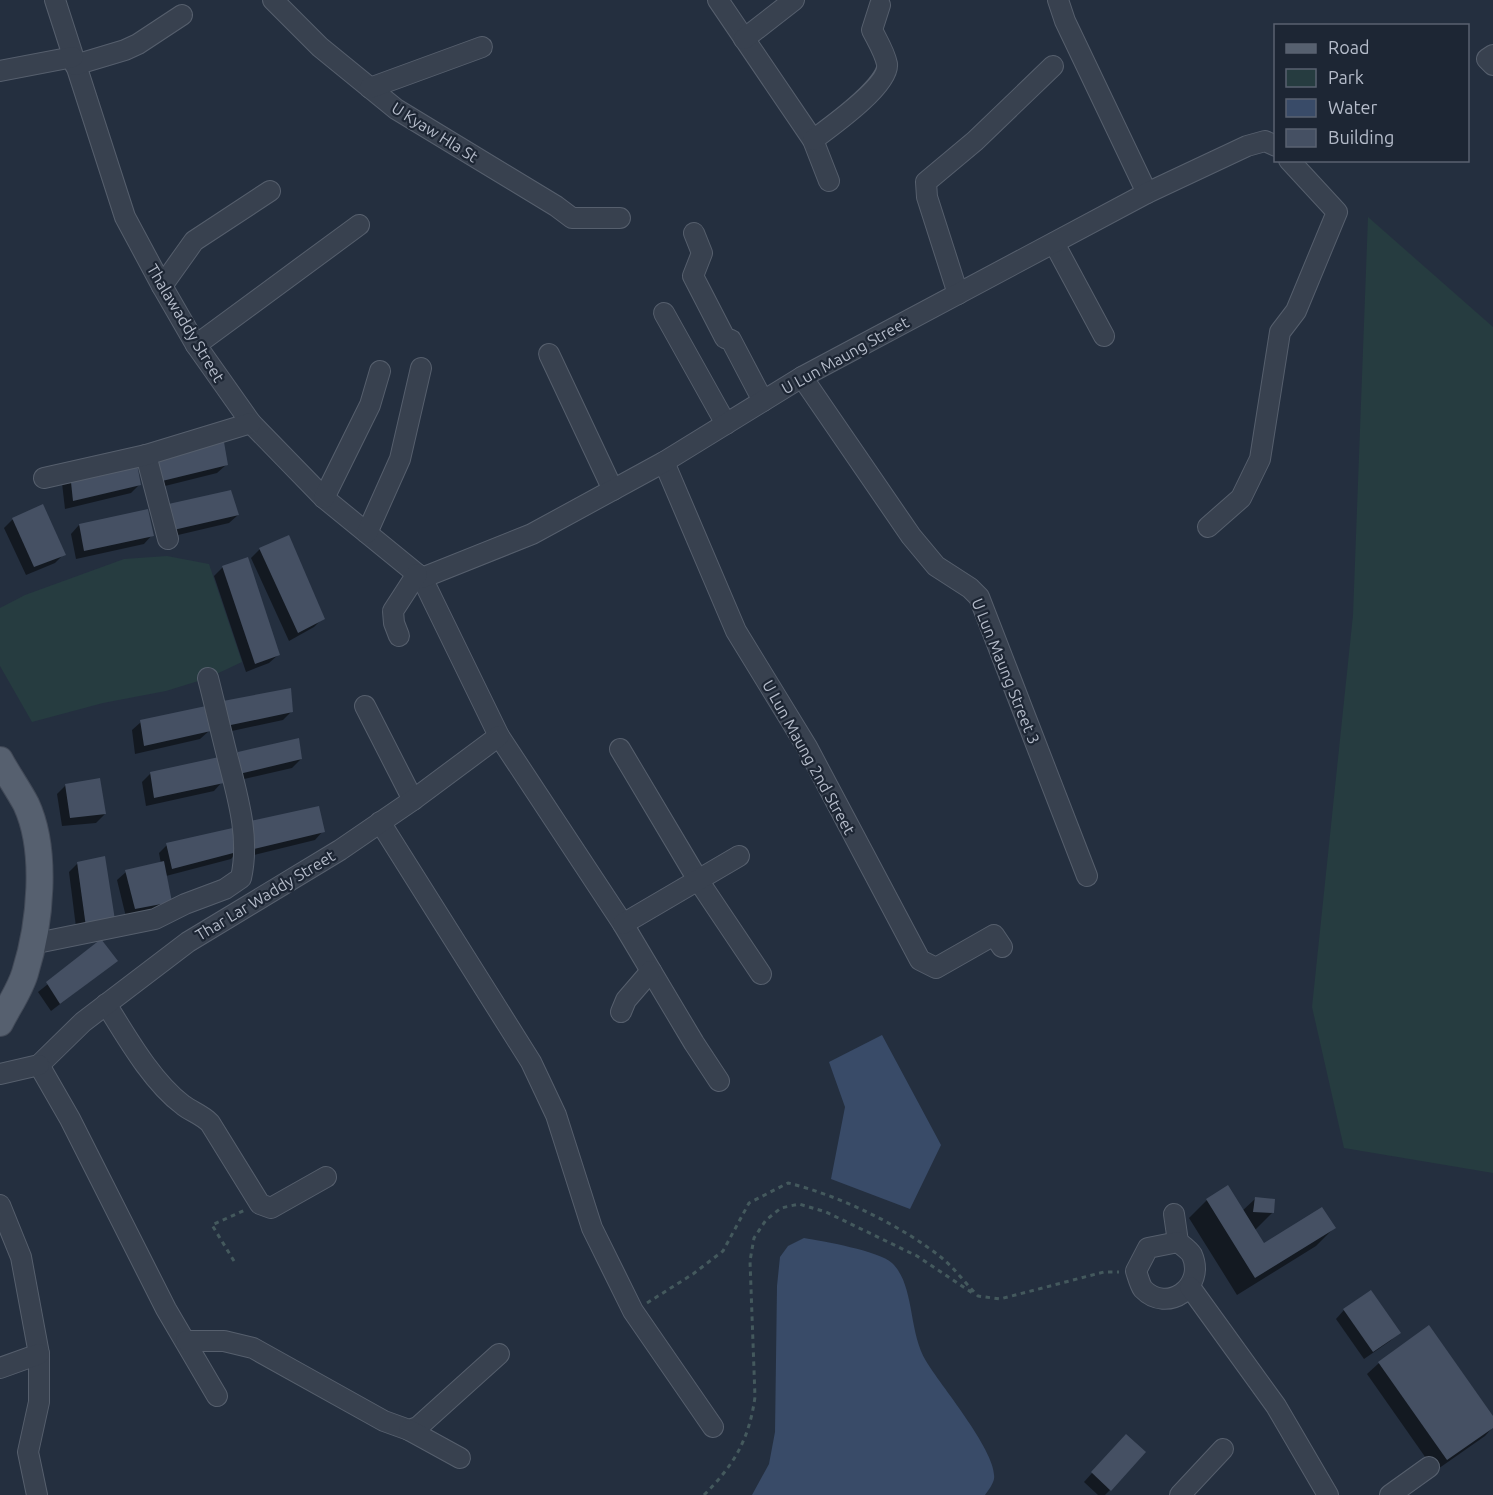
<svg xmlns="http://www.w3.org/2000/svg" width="1493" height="1495" font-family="Ubuntu,sans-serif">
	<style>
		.green { fill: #263c40 }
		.water { fill: #394b68 }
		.shadow { fill: #0007 }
		.building { fill: #455063 }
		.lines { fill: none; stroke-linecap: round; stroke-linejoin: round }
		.minor-casing { stroke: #565f6d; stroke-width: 22 }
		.major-casing { stroke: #424a58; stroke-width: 28 }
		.path { stroke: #44595d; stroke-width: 3; stroke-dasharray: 4.5 4.5; stroke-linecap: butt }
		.minor { stroke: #38414f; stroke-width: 20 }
		.major { stroke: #56606f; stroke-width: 26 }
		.labels { text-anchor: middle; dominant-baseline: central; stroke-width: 4.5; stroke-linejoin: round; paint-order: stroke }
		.street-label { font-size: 16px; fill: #b5bcca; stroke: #1d2634 }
	</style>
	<rect width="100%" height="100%" fill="#242f3f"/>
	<g class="green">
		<path d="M1368,217L1493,327V1173L1344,1148L1312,1007L1353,615Z"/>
		<path d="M167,556L209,564L242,662L208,678L166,691L103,703L32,722L0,666V608L25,595L124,559Z"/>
	</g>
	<g class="water">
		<path d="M882,1035L941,1145L910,1209L831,1179L845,1107L829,1062Z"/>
		<path d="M804,1238C823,1241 879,1251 892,1263C915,1285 908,1331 926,1361C940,1385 998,1453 994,1479C993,1484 988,1491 985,1495H752L769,1464L775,1432L777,1286L780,1257L788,1246Z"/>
	</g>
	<g class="shadow">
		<path d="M226,465L217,473L149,490L144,467Z"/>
		<path d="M71,475L140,484L131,493L65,509L62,483Z"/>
		<path d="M42,506L64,554L55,563L26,575L4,528L12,520Z"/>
		<path d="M157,515H238L229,523L161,539Z"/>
		<path d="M79,525L152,535L144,544L76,559L71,534Z"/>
		<path d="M260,549L323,618L314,627L289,641L251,558Z"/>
		<path d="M223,567L278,655L269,663L246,672L214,576Z"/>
		<path d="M215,711H292L283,720L218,734Z"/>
		<path d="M141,722L209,731L200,739L135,754L132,730Z"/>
		<path d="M239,753L301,759L292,768L231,782L230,762Z"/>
		<path d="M151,773L222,782L214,791L146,806L142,782Z"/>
		<path d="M66,785L105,814L96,823L62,826L57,794Z"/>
		<path d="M250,822L323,831L315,840L246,857Z"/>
		<path d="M167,845L239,850L231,859L166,876L171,901L162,910L126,917L117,880L126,872L161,864L159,853Z"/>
		<path d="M78,863L113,919L77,935L69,872Z"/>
		<path d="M101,942L116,961L51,1011L38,992Z"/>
		<path d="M1255,1199L1272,1213L1254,1231L1263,1245L1334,1228L1316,1246L1237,1295L1189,1218L1207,1200L1242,1211Z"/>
		<path d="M1344,1310L1399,1333L1390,1341L1364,1359L1336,1319Z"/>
		<path d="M1379,1363L1493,1419V1427L1485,1436L1435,1471L1367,1374Z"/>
		<path d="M1118,1444L1110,1490L1105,1495H1098L1084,1482Z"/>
	</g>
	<g class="building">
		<path d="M224,442L228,465L158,482L152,457Z"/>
		<path d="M136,459L141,485L73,501L70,473Z"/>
		<path d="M231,490L239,515L169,531L164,505Z"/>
		<path d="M43,504L66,555L34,567L12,518Z"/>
		<path d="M148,509L154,536L84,551L79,524Z"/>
		<path d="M289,535L325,619L298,633L259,548Z"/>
		<path d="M248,557L280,655L255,664L222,566Z"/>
		<path d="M291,688L293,712L226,726L223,701Z"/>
		<path d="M206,706L211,731L144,746L140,720Z"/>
		<path d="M299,738L302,759L239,774L238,752Z"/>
		<path d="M219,757L224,783L154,798L150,772Z"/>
		<path d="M100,778L106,814L70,818L65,784Z"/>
		<path d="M319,806L325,832L254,849L250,821Z"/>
		<path d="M237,827L241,851L172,869L166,843Z"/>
		<path d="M105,856L115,920L86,927L77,862Z"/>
		<path d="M164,861L172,902L135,909L125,870Z"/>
		<path d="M101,939L118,961L60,1004L46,982Z"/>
		<path d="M1228,1185L1264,1243L1322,1207L1336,1228L1255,1278L1206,1199Z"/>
		<path d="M1255,1197L1275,1199L1274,1213L1253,1212Z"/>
		<path d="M1371,1290L1401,1333L1373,1352L1343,1309Z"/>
		<path d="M1429,1325L1493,1416V1428L1447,1460L1378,1362Z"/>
		<path d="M1126,1434L1146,1452L1111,1491L1091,1472Z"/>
	</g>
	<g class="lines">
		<g class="minor-casing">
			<g id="minor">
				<path d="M55,0L125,217L162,286L196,345L251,423L324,498L422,578L499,736L623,924L694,1043L719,1081"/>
				<path d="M273,0L320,47L396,109L556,206L572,218H620"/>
				<path d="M718,0L813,140L829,181"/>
				<path d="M1058,0L1065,21L1147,193"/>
				<path d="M744,39L794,0"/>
				<path d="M1493,55L1487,59L1493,65"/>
				<path d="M75,65L125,50L138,44L182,15"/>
				<path d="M0,71L73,57"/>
				<path d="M370,88L482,47"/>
				<path d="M813,140C829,128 890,85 887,64C885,53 877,40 872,30L880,5"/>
				<path d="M694,233L702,253L693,276L725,338L731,340L763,401"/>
				<path d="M1054,243L1104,336"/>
				<path d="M162,286L194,241L270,191"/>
				<path d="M958,294L927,197L926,182L975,141L1053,66"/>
				<path d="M664,313L726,424"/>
				<path d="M196,345L359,225"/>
				<path d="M549,354L613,490"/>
				<path d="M802,377L911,536L936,566L970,588L979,597L1087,876"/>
				<path d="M146,455L168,539"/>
				<path d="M664,462L736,631L807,747L920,960L936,968L994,935L1002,947"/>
				<path d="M44,478L146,455L251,423"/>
				<path d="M324,498L370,405L380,371"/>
				<path d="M1208,527L1241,498L1260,459L1280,332L1296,311L1337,212L1289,160"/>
				<path d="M367,533L400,459L421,368"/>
				<path d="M422,578L532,534L664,462L802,377L1147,193L1247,146L1265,141L1276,146"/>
				<path d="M399,636L394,623L393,611L417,574"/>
				<path d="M365,706L413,800"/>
				<path d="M620,749L698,880L761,974"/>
				<path d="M380,822L531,1062L556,1115L592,1228L633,1311L713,1427"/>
				<path d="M623,924L739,856"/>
				<path d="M32,944L155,919L185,904L225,889L241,878C250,838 238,798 228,759C221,732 215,705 208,678"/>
				<path d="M106,1004C126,1036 152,1082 183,1105C192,1112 201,1114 210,1123L260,1204L271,1208L326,1177"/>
				<path d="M621,1012L626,1000L651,971"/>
				<path d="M39,1065L83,1022L188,942L340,850L413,800L499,736"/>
				<path d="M39,1065L70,1119L166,1309L217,1396"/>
				<path d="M0,1074L39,1065"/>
				<path d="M0,1205L21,1257L39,1354V1402L28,1452L37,1495"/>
				<path d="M1174,1214L1178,1242"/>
				<path d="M1178,1242C1183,1246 1189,1250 1192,1255C1206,1287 1167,1314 1143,1289C1140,1285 1138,1277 1136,1271L1148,1248Z"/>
				<path d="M1190,1287L1276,1406L1328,1495"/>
				<path d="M186,1341H224L253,1348L384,1421L409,1430L418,1427L499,1354"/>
				<path d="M0,1368L39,1354"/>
				<path d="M409,1430L460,1458"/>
				<path d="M1180,1495L1223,1449"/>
				<path d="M1390,1495L1429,1467"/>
			</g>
		</g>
		<g class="major-casing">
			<path id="major" d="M0,760C8,775 18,789 26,804C48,851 40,925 25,973C20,990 8,1007 0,1023"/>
		</g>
		<g class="path">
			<path d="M234,1261L212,1225L245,1210"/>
			<path d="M647,1303L693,1274L723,1251L749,1203L788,1183C838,1195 903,1226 943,1259C955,1269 966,1284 978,1296L1000,1299L1104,1272H1119"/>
			<path d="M704,1495C734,1465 749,1440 755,1397L750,1261L754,1238L766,1220L781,1208L799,1204L826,1212L917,1256L974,1294"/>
		</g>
		<use href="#minor" class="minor"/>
		<use href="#major" class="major"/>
	</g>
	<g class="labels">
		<g class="street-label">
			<text transform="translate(435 132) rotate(32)">U Kyaw Hla St</text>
			<text transform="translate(186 323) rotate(59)">Thalawaddy Street</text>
			<text transform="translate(845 355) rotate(-29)">U Lun Maung Street</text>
			<text transform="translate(1006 671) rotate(68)">U Lun Maung Street 3</text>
			<text transform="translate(809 757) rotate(61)">U Lun Maung 2nd Street</text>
			<text transform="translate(265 895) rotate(-31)">Thar Lar Waddy Street</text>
		</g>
	</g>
	<rect x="1274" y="24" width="195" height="138" fill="#1d2634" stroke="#5a6270" stroke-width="1.5"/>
	<rect x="1286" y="44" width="30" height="9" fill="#56606f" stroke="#5a6270" stroke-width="1.5"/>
	<text x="1328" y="54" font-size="18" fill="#b5bcca">Road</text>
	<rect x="1286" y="69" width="30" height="18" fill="#263c40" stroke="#5a6270" stroke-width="1.5"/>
	<text x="1328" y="84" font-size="18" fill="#b5bcca">Park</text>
	<rect x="1286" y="99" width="30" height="18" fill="#394b68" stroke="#5a6270" stroke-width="1.5"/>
	<text x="1328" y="114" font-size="18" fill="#b5bcca">Water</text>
	<rect x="1286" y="129" width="30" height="18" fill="#455063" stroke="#5a6270" stroke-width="1.5"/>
	<text x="1328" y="144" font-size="18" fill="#b5bcca">Building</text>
</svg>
